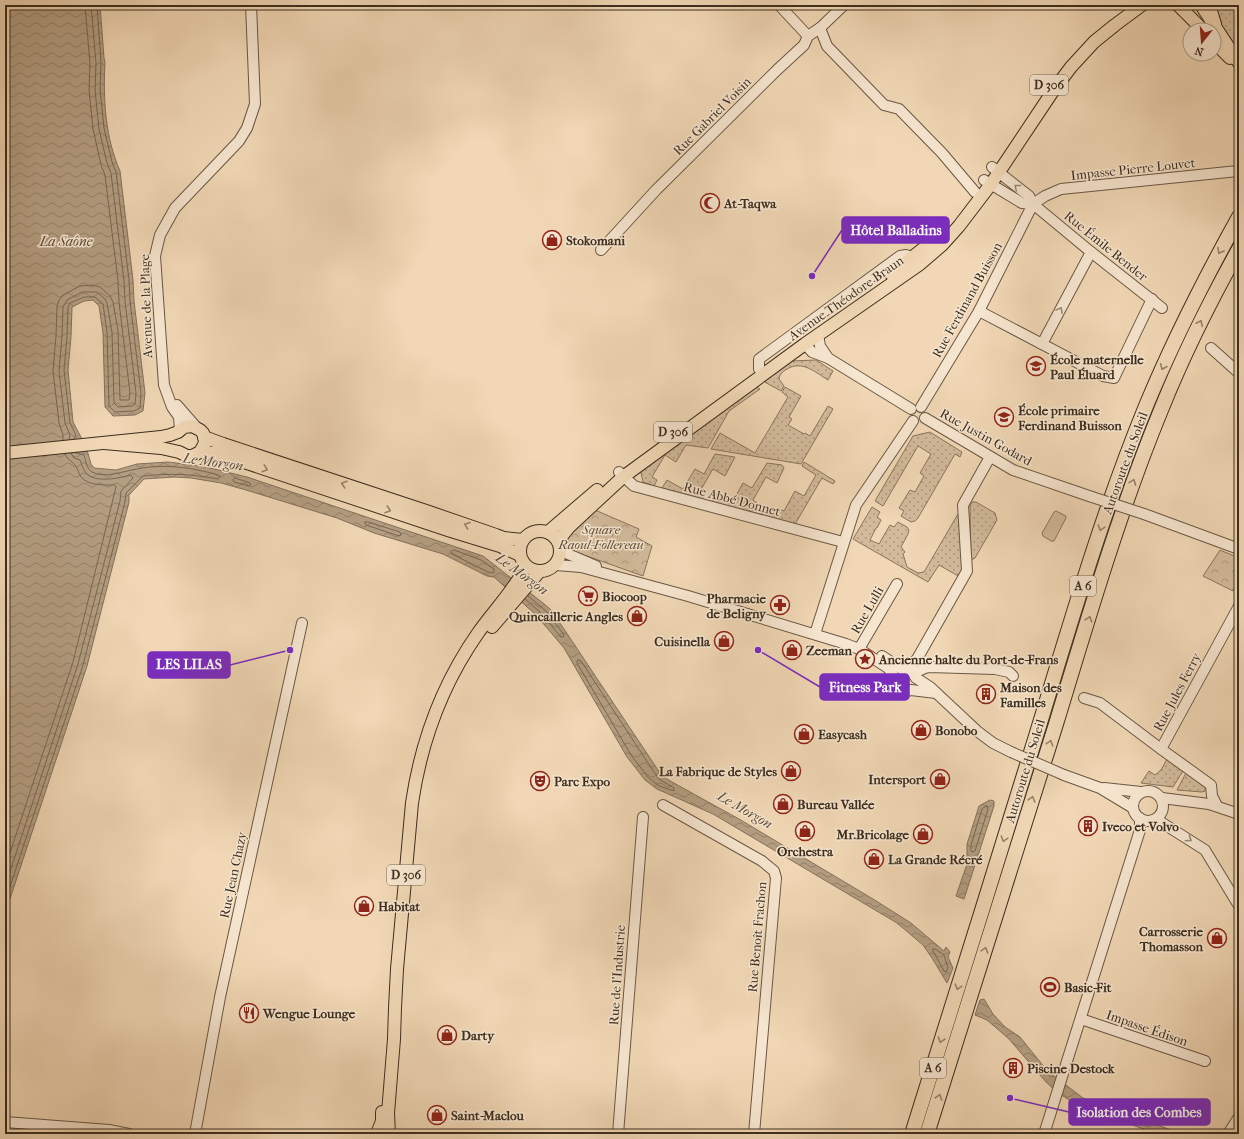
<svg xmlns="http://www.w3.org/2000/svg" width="1244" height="1139" font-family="'IM FELL French Canon',serif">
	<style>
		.grass { fill: url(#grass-dots); stroke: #88745c }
		.park { fill: url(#park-crowns); stroke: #88745c }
		.pitch { fill: #d2ba9b; stroke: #88745c }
		.water { fill: url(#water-waves); stroke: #84715a }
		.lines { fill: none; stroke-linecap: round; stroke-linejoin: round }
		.shore { stroke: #786650; stroke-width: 1 }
		.minor-casing { stroke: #6a5844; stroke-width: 12 }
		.major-casing { stroke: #3d2e1e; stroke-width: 14 }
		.highway-casing { stroke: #3d2e1e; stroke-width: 16 }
		.minor { stroke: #f6e5cf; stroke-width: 10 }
		.major { stroke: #f1d7b5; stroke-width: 12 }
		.highway { stroke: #f1d7b5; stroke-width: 14 }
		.minor-bridge-casing { stroke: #6a5844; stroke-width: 12; stroke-linecap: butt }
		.minor-bridge { stroke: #f6e5cf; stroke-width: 10 }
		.oneway { stroke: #9a8a76 }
		.oneway2 { stroke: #97826a }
		.labels { text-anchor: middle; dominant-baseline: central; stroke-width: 3; stroke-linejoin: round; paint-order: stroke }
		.shield { fill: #f6e5cf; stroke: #746553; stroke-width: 1 }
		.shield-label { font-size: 12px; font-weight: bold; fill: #3d2e1e }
		.street-label { font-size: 13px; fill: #3d2e1e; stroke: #f6e5cf }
		.poi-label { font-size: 13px; font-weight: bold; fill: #3d2e1e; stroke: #f6e5cf; text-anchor: start }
		.park-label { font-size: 13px; font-style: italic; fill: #5b4a37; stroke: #f6e5cf }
		.water-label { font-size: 14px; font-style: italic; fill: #5b4a37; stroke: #f6e5cf }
		.leader { fill: none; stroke: #7b2cbf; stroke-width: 1.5 }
		.callout-dot { fill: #7b2cbf; stroke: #f6e5cf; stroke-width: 1.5 }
		.callout { fill: #7b2cbf; stroke: #7b2cbf; stroke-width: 1.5 }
		.callout-label { font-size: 14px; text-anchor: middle; font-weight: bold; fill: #fff }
	</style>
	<defs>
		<pattern id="grass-dots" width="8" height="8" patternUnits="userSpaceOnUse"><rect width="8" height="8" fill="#d2ba9b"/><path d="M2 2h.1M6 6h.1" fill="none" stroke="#ac987e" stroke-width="1.8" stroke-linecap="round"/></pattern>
		<pattern id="park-crowns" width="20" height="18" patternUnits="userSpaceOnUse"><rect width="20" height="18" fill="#d2ba9b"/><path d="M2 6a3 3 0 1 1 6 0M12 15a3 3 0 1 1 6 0" fill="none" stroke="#ac987e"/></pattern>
		<pattern id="water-waves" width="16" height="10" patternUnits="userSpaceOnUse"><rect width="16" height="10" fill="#b49e82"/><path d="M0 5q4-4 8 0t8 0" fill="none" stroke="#94816a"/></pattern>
	</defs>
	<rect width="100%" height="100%" fill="#f1d7b5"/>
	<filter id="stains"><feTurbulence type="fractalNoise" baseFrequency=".005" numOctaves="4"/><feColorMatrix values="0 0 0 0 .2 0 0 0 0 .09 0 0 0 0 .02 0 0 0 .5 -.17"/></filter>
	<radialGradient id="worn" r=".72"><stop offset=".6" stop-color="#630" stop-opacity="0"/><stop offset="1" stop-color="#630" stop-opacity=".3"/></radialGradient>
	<g class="grass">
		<path d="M1211,5H1239V56L1229,43Z"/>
		<path d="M816,360L833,371L828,380C815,372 802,360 787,369C782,372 780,374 779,379L784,386L781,391L763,381L791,361Z"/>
		<path d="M755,386L760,389L729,411L708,448L686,445L676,462L665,455L652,477L657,480L654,486L643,482L640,468Z"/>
		<path d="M785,387L801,396L789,417L792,419L788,425L804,434L805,433L810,436L828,406L833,409L801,464L711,449L720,433L755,453L788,397L782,392Z"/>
		<path d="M930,432L962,452L960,457L955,454L918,518L915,521L911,522L901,516L904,511L899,508L910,490L915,492L924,476L920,473L931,454L918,446L883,506L875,501L913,436Z"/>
		<path d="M715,454L735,457L725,476L713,469L700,491L705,494L702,499L662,488L667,480L683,489L695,469L704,474Z"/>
		<path d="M804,462L835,481L833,484L822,478L794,526L760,516L764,509L773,515L777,508L784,511L795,491L804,496L816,475L802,466Z"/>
		<path d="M767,463L782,465L784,468L777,483L766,477L753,500L757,503L751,513L712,502L716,494L732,503L743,483L752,488Z"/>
		<path d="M972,502H976L995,513L997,520L975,558L971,560L970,506Z"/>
		<path d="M872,507L880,512L877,517L881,520L877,528H876L870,540L879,544L890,525L894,527L898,522L907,527L909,530L908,534L901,547L905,552L903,554L907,567L918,573L924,572L958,514L961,513L962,574L960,577L939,565L928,582L853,539Z"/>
		<path d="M1167,759L1183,771L1173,787L1141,783L1149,771L1155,775L1161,770Z"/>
		<path d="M1186,773L1205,786V791L1202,792L1177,790Z"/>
	</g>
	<g class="park">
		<path d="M595,510L639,529L636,537L652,546L643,576L570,550L567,536Z"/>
		<path d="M1220,550L1239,558V581L1233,591L1203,576Z"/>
	</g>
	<path class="pitch" d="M1056,511L1066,516V518L1054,541H1051L1043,536L1042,533L1054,512Z"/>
	<g class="water">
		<path d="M5,5H100L104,58L105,62C103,98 105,137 120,171L133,280L134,301L145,393L143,411L135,415L113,416L105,407L103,333L99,306L93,300L84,301L72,307L71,337L68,370L73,422L82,439L78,440L87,450L91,464L94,468L116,470L137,464L168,462L202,466L247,477L483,556L543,603L550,609L564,629L662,776L672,782L739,819L873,899L911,923L944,951L946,947L950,952L948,957L953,968L947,983L932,958L923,945L897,923L713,814L657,789L645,780L627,757L564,648L536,615L494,577L487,576L443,554L374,533L337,518L246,490L221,483L191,478L174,477L144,479L129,495V502L87,666L5,914Z"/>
		<path d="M990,800L994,801V806L964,899L956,896L967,864V844L979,806Z"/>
		<path d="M984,999L993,1014L1005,1027L1020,1037L1045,1068L1054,1076L1083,1098L1174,1131L1193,1134H1159L1135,1126L1072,1102L1057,1092L1046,1082L1009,1039L987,1020L975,1015L980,1000Z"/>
	</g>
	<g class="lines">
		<g class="shore">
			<path d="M69,439L70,435L65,423L59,371L62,337L63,307L67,300L82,292H97L105,299L107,303L112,332L114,403L118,407L132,406L135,404L136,393L125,301L124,281L111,173L107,163L99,129L95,90L96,63L91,5"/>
			<path d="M74,439L76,435L70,423L64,370L67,337L68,307L70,303L84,297H95L103,304L107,332L109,406L115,412L134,411L140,408L141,393L130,301L129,280L116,172L112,162L104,128L100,89L101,63L97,5"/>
			<path d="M63,440V435L59,423L53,371L56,336L57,306L59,300L63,295L80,286L93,285L100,287L110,296L113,302L118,331L120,400H129L130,393L119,302L118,281L105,175L101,165L93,129L89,90L90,64L85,5"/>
			<path d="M235,478L250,483L251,485L249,486L234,482L233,480Z"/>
			<path d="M365,522H368L400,532L401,535L399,536L366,525Z"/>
			<path d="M454,550L481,560L494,569V572L493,573L488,572L452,554L451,552Z"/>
			<path d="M525,599L540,612L561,637H563L564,635L547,612L528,596"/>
			<path d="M578,660L581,661L650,766L659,779L674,788V791L659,786L648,777L631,755L577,663Z"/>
			<path d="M987,806L988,809L975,851L972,852L971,851V845L982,809Z"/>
			<path d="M5,868L73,662L116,487L115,485C104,485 89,486 81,477C78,473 78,468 75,465C71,460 68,461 65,454"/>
			<path d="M5,887L78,664L120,501L121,491L133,478L131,475C120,478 96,483 87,474C83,470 82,465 80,460L74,458L71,453"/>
			<path d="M5,902L83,665L125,502L126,493L143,476C171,473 191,474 218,479L220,477L219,475C192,468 165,463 137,469C124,471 104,479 92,472C86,468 86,461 84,455L76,453"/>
			<path d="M933,949H935L944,955L948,968L946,972L944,971L933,951Z"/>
		</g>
		<g class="minor-casing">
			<g id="minor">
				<path d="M779,5L808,36"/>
				<path d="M820,28L827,46L884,105L899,109L942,153L975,192"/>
				<path d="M992,167L1029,196L1033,204L1091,252L1162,308"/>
				<path d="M984,180L1022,203L1033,204"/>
				<path d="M1033,204L1045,196L1061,189L1238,171"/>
				<path d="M601,250L656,190L777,70L804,45L808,36L820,28L844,5"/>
				<path d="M979,311L1103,376L1114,378L1152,299"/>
				<path d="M818,335L820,346L828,358"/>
				<path d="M805,344L812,352L828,358L911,409"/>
				<path d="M1042,344L1091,252"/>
				<path d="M1211,348L1239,373"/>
				<path d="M759,369V359L900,256L906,255L914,257"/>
				<path d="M177,405L197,428"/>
				<path d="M921,407L979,311L1033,204"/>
				<path d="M925,418L1013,470L1092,497"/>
				<path d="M180,430L179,417L172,407L164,385L155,256L160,235L175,208L239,141L247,128L255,104L251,5"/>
				<path d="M619,472L634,486L843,542"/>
				<path d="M1144,514L1239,549"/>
				<path d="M561,551L596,566"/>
				<path d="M556,565L581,567L688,596L846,644L859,649L888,668L895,678V685L899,690L906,691L911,690L936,693"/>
				<path d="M815,634L856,505L913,421"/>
				<path d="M859,649L897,584"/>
				<path d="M882,656L903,670L911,671L916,678L930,687L977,731L993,743L1011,752"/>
				<path d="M907,669L917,659L967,571L963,505L990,457"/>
				<path d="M914,673L925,668L929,667L995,669L1009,672L1013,676"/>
				<path d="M1084,698L1100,703L1161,749"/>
				<path d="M1064,775L1100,788L1133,808"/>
				<path d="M1104,788L1141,792"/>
				<circle cx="1148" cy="806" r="15"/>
				<path d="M1162,798L1209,804L1239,814"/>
				<path d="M663,805L762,861L774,871L776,878L754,1134"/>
				<path d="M1217,806L1212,796L1211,785L1161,749L1239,606"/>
				<path d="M1156,819L1205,850L1239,906"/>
				<path d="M1081,1019L1205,1061"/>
				<path d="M5,1122L109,1130L129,1134"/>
				<path d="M195,1134L220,997L302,623"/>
				<path d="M618,1134L643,817"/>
				<path d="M1044,1134L1140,830V818"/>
				<path d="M1228,1134L1239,1117"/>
			</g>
		</g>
		<g class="major-casing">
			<g id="major">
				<path d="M1178,5L1203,30"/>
				<path d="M1201,5L1239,63"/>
				<path d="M1214,42L1230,58"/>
				<path d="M891,274L933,241"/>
				<path d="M204,437L223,444L429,512L496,535L504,538L523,540"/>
				<path d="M200,452L216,453L244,462L451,531L500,546L520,555"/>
				<path d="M5,453L161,437L170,435L178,432L184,427L192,426L200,430L203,433L205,441L204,445L200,452L192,456H187L179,452L161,448L104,443"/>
				<circle cx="540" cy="551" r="20"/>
				<path d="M548,532L597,490"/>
				<path d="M558,541L569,527L623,477L805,344L920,264L942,245L959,226L991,184L1053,91L1071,67L1094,42L1115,25L1142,5"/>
				<path d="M492,627L539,572"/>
				<path d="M377,1134L382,1121V1112"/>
				<path d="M389,1134L388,1113L394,1039L395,1008L397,969L412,803C421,742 443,683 478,633C494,610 514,591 526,566"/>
			</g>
		</g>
		<g class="highway-casing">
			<g id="highway">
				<path d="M1208,5L1214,24"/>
				<path d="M912,1134C954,1001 995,869 1036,736C1070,625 1102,513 1146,406C1173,341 1205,278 1239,217"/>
				<path d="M927,1134C970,997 1013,861 1056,724C1088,619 1119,512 1161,410C1183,355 1210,301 1239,249"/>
			</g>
		</g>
		<use href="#minor" class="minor"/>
		<use href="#major" class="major"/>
		<use href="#highway" class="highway"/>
		<g class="minor-bridge-casing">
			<g id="minor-bridge">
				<path d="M1092,497L1144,514"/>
				<path d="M1011,752L1064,775"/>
			</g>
		</g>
		<use href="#minor-bridge" class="minor-bridge"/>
	</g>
	<defs><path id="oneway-chevron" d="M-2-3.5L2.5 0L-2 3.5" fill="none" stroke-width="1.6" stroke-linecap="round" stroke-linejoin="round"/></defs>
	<g class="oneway">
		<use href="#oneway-chevron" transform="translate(1017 187) rotate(-141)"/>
		<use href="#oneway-chevron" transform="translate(1060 310) rotate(-62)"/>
		<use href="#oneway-chevron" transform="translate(1189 839) rotate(34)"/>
	</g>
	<g class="oneway2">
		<use href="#oneway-chevron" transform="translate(1220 251) rotate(119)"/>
		<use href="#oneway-chevron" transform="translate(1200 323) rotate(-64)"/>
		<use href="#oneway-chevron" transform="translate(1163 367) rotate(113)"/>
		<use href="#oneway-chevron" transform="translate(265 469) rotate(19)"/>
		<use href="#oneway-chevron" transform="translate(1133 482) rotate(-70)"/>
		<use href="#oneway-chevron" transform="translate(344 484) rotate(-162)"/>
		<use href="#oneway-chevron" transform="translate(388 510) rotate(19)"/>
		<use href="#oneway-chevron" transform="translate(467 525) rotate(-160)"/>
		<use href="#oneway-chevron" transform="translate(1101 528) rotate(108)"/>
		<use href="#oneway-chevron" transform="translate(1089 619) rotate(-72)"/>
		<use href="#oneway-chevron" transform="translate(1050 743) rotate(-73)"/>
		<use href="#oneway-chevron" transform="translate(1032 799) rotate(-73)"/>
		<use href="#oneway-chevron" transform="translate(1004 839) rotate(107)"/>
		<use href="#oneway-chevron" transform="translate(985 950) rotate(-73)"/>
		<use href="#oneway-chevron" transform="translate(958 987) rotate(107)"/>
		<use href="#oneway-chevron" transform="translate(941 1040) rotate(107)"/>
		<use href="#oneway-chevron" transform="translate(939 1097) rotate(-73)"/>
	</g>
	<defs>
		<g id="mosque-ring" transform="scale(1)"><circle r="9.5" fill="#f6e5cf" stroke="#8f2418" stroke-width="1.5"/><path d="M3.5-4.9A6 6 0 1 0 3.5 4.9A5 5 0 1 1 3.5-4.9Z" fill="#8f2418"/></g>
		<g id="shop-ring" transform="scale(1)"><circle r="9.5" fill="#f6e5cf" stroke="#8f2418" stroke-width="1.5"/><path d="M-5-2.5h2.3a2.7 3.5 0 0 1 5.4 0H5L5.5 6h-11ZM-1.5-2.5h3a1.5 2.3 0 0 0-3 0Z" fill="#8f2418"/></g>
		<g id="school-ring" transform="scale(1)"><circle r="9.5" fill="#f6e5cf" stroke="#8f2418" stroke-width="1.5"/><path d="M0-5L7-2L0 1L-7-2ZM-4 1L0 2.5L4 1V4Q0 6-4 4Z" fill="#8f2418"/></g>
		<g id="supermarket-ring" transform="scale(1)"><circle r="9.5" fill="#f6e5cf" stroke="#8f2418" stroke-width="1.5"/><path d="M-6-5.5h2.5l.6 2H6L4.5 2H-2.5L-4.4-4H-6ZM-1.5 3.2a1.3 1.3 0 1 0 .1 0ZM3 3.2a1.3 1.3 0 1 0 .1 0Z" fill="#8f2418"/></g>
		<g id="pharmacy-ring" transform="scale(1)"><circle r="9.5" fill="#f6e5cf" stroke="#8f2418" stroke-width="1.5"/><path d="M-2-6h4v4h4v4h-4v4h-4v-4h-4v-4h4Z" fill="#8f2418"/></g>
		<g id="sight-ring" transform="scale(1)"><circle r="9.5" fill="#f6e5cf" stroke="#8f2418" stroke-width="1.5"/><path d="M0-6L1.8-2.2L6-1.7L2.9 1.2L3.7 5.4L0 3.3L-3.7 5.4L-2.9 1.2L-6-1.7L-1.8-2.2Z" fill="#8f2418"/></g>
		<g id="building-ring" transform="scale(1)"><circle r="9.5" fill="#f6e5cf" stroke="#8f2418" stroke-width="1.5"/><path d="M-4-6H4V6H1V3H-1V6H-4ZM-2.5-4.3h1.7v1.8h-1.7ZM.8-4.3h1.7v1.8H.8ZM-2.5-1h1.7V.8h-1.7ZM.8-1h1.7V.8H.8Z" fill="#8f2418"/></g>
		<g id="theatre-ring" transform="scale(1)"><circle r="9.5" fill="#f6e5cf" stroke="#8f2418" stroke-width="1.5"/><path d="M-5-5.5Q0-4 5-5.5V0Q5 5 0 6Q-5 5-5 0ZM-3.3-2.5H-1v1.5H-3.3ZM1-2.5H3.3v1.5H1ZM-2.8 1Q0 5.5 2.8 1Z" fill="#8f2418"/></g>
		<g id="stadium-ring" transform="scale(1)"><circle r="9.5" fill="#f6e5cf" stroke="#8f2418" stroke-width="1.5"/><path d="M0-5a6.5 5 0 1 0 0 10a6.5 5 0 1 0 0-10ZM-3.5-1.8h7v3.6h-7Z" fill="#8f2418"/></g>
		<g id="restaurant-ring" transform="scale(1)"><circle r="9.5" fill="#f6e5cf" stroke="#8f2418" stroke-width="1.5"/><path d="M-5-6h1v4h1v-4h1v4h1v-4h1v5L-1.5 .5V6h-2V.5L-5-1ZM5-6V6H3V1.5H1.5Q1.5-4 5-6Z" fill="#8f2418"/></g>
	</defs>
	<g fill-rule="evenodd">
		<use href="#mosque-ring" x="710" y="203"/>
		<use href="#shop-ring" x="552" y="240"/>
		<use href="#school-ring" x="1036" y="366"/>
		<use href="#school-ring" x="1004" y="417"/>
		<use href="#supermarket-ring" x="588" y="596"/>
		<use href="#pharmacy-ring" x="780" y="605"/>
		<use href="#shop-ring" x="637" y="616"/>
		<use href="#shop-ring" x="724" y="641"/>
		<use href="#shop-ring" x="792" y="650"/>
		<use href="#sight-ring" x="865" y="659"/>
		<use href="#building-ring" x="986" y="694"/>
		<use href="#shop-ring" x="921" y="730"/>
		<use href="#shop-ring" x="804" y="734"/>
		<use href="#shop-ring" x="791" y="771"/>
		<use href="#shop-ring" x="940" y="779"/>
		<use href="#theatre-ring" x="540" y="781"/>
		<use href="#shop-ring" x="783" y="804"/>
		<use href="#building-ring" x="1088" y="826"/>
		<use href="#shop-ring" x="805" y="831"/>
		<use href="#shop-ring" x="923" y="834"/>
		<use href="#shop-ring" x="874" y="859"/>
		<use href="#shop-ring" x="364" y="906"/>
		<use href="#shop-ring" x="1217" y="938"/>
		<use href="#stadium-ring" x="1050" y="987"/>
		<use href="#restaurant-ring" x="249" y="1013"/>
		<use href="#shop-ring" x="447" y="1035"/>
		<use href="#building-ring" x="1013" y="1068"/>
		<use href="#shop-ring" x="437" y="1115"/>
	</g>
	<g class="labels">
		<g class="shield">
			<rect x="1030" y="75" width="38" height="20" rx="3"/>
			<rect x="654" y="422" width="38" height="20" rx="3"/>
			<rect x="1070" y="576" width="26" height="20" rx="3"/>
			<rect x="387" y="865" width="38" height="20" rx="3"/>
			<rect x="920" y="1058" width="26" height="20" rx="3"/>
		</g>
		<g class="shield-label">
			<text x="1049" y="85">D 306</text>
			<text x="673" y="432">D 306</text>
			<text x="1083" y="586">A 6</text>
			<text x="406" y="875">D 306</text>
			<text x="933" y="1068">A 6</text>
		</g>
		<g class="street-label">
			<text transform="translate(712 116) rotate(-45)">Rue Gabriel Voisin</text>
			<text transform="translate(1133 169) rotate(-6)">Impasse Pierre Louvet</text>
			<text transform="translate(1106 246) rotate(39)">Rue Émile Bender</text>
			<text transform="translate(846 298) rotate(-35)">Avenue Théodore Braun</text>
			<text transform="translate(967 300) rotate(-61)">Rue Ferdinand Buisson</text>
			<text transform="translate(146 306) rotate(-92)">Avenue de la Plage</text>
			<text transform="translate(986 437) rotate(29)">Rue Justin Godard</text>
			<text transform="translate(1125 463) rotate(-70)">Autoroute du Soleil</text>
			<text transform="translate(732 499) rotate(15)">Rue Abbé Donnet</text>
			<text transform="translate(867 610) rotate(-60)">Rue Lulli</text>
			<text transform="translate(1177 692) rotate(-62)">Rue Jules Ferry</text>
			<text transform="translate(1025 771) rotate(-73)">Autoroute du Soleil</text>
			<text transform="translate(233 875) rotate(-78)">Rue Jean Chazy</text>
			<text transform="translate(757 937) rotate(-85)">Rue Benoît Frachon</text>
			<text transform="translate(617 975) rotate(-86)">Rue de l'Industrie</text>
			<text transform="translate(1147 1028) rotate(19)">Impasse Édison</text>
		</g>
		<g class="poi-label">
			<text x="724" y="203">At-Taqwa</text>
			<text x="566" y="240">Stokomani</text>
			<text x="1050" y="359">École maternelle<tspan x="1050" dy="15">Paul Éluard</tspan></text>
			<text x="1018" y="410">École primaire<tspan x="1018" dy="15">Ferdinand Buisson</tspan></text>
			<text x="602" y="596">Biocoop</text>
			<text x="766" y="598" text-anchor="end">Pharmacie<tspan x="766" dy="15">de Beligny</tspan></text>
			<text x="623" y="616" text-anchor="end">Quincaillerie Angles</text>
			<text x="710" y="641" text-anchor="end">Cuisinella</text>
			<text x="806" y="650">Zeeman</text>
			<text x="879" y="659">Ancienne halte du Port-de-Frans</text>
			<text x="1000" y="687">Maison des<tspan x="1000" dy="15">Familles</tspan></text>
			<text x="935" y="730">Bonobo</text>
			<text x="818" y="734">Easycash</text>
			<text x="777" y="771" text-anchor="end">La Fabrique de Styles</text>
			<text x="926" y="779" text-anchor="end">Intersport</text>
			<text x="554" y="781">Parc Expo</text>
			<text x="797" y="804">Bureau Vallée</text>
			<text x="1102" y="826">Iveco et Volvo</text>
			<text x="909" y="834" text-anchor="end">Mr.Bricolage</text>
			<text x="805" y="851" text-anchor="middle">Orchestra</text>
			<text x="888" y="859">La Grande Récré</text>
			<text x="378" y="906">Habitat</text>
			<text x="1203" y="931" text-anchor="end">Carrosserie<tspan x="1203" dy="15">Thomasson</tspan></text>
			<text x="1064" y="987">Basic-Fit</text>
			<text x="263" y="1013">Wengue Lounge</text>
			<text x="461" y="1035">Darty</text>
			<text x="1027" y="1068">Piscine Destock</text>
			<text x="451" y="1115">Saint-Maclou</text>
		</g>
		<g class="park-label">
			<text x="601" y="529">Square<tspan x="601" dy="15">Raoul-Follereau</tspan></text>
		</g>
		<g class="water-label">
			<text x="66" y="241">La Saône</text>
			<text transform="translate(213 462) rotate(8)">Le Morgon</text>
			<text transform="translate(522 574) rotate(36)">Le Morgon</text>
			<text transform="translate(745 810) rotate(30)">Le Morgon</text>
		</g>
	</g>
	<path class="leader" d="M812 276L842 230M290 650L230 665M758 650L820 687M1010 1098L1069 1112"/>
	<g class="callout-dot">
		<circle cx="812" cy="276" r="4"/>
		<circle cx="290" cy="650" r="4"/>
		<circle cx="758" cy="650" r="4"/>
		<circle cx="1010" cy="1098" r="4"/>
	</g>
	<g class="callout">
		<rect x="842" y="217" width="107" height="26" rx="4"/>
		<rect x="148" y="652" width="82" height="26" rx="4"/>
		<rect x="820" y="674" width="89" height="26" rx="4"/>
		<rect x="1069" y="1099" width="141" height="26" rx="4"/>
	</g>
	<g class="callout-label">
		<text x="896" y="235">Hôtel Balladins</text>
		<text x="189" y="669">LES LILAS</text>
		<text x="865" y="692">Fitness Park</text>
		<text x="1139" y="1117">Isolation des Combes</text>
	</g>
	<rect width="1244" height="1139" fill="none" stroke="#f1d7b5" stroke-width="20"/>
	<rect x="6" y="6" width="1232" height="1127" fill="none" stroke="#3d2e1e" stroke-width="2"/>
	<rect x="10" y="10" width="1224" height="1119" fill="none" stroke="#3d2e1e"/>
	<g transform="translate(1202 42) rotate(197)"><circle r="19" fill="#f6e5cf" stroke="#ac9c88"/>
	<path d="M0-3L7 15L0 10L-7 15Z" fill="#8f2418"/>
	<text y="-6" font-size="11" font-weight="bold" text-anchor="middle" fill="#3d2e1e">N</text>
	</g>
	<rect width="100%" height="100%" filter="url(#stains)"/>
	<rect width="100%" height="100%" fill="url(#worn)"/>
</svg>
